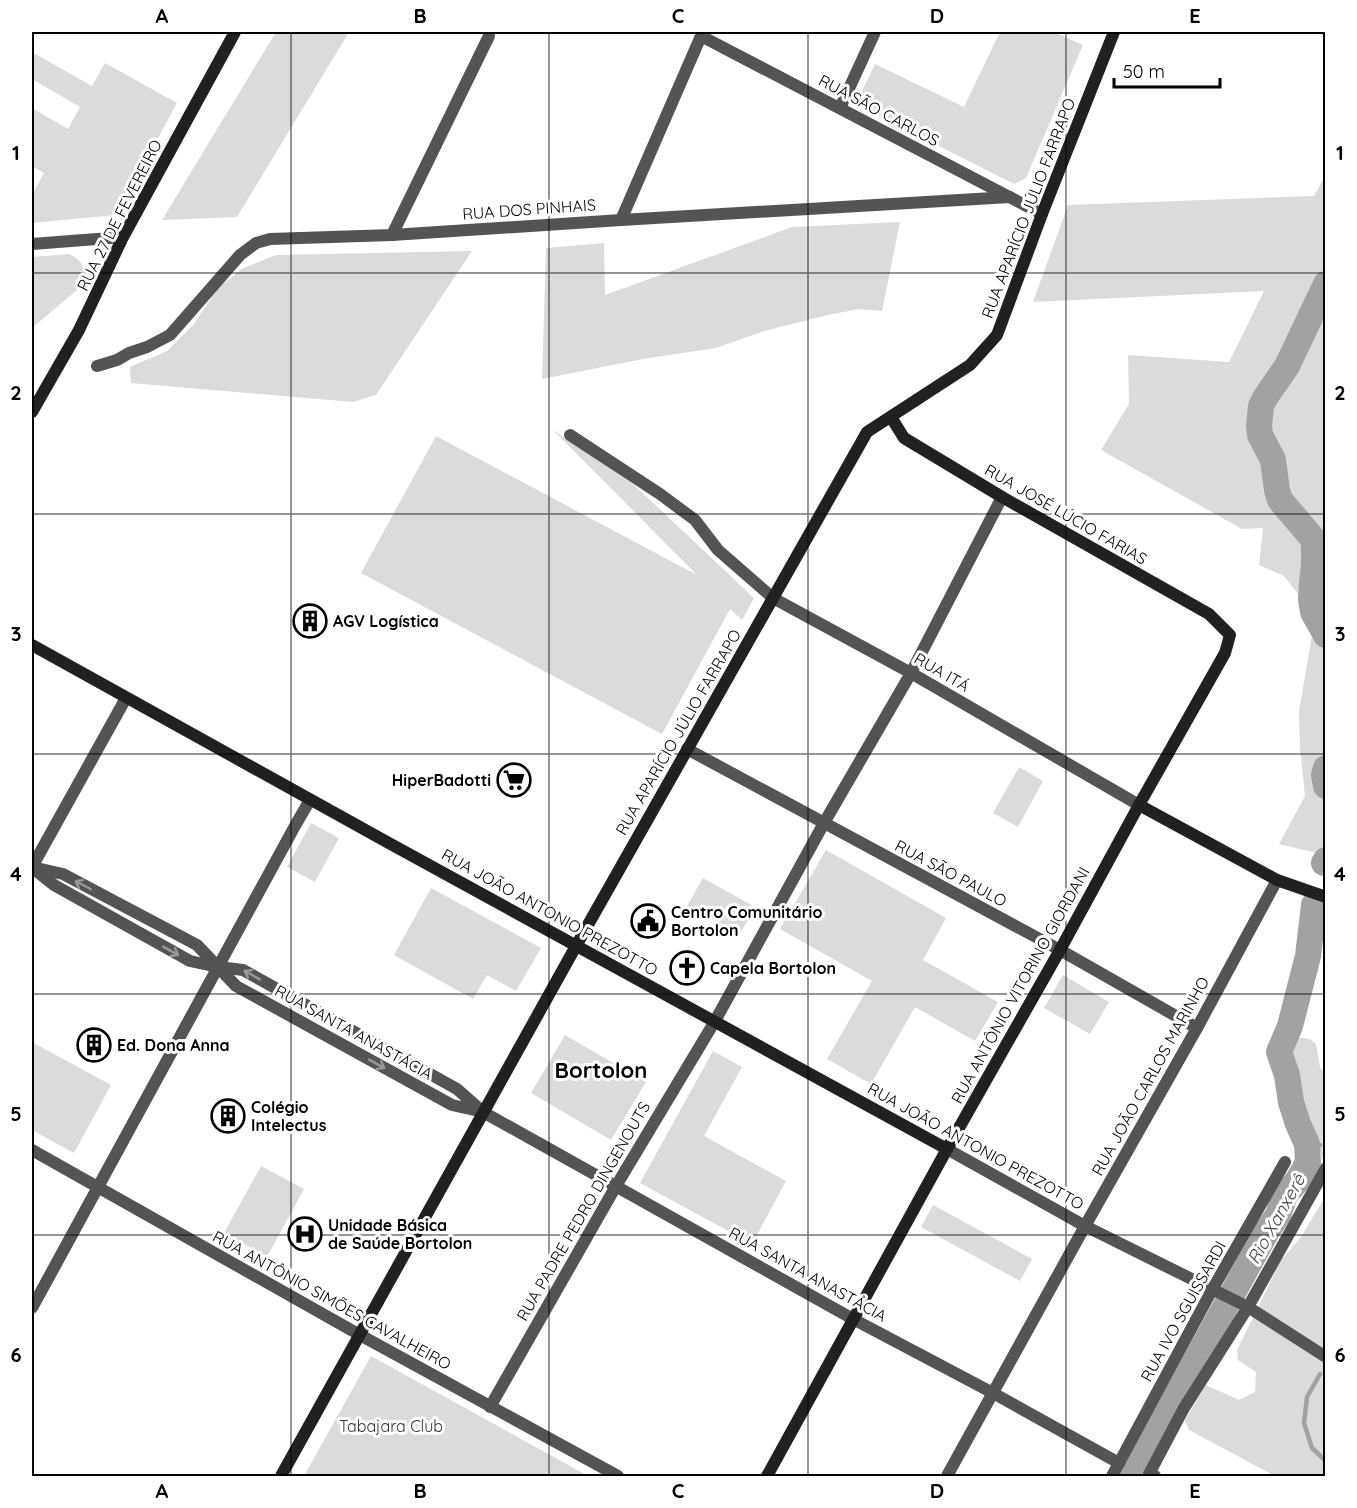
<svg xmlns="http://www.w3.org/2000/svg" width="1357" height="1508" font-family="Quicksand,sans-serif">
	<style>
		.green { fill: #dbdbdb }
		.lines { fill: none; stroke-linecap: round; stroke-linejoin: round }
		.stream { stroke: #a2a2a2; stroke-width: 4.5 }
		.river { stroke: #a2a2a2; stroke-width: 26 }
		.street { stroke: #545454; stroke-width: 12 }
		.secondary { stroke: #212121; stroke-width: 12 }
		.oneway { stroke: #989898 }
		.grid { fill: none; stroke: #000; stroke-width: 1.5; stroke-opacity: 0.55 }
		.labels { text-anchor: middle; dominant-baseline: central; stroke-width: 6; stroke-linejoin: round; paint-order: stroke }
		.street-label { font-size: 16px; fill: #000; stroke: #fff }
		.poi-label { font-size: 16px; font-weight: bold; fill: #000; stroke: #fff; text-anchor: start }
		.park-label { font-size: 16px; fill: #323232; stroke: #fff }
		.water-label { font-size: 18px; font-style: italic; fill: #434343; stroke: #fff }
		.district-label { font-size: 22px; font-weight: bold; fill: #000; stroke: #fff }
		.neatline { fill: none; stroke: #000; stroke-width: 2 }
		.grid-label { font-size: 20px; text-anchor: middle; font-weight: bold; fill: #000 }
	</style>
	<rect width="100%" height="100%" fill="#fff"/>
	<g class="green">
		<path d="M276,32H349L237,217L162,220Z"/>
		<path d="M1000,32H1054L1083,45L1026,178L1014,184L856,104L875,64L964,107Z"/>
		<path d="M32,52L92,86L105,63L177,103L116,215L32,223V195L44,173L32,166V108L68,129L80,107L32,79Z"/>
		<path d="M1325,176V855L1279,844L1305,796L1300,747L1299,711L1312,635L1304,602L1284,576L1259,565L1263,528L1242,529L1101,450L1129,404L1128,355L1229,362L1264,291L1033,302L1068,205L1314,196Z"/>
		<path d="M900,222L882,311L859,309L828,315L764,331L716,348L643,359L542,379L546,248L604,243L605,295L792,227Z"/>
		<path d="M472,251L376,395L353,402L131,383L130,367L167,351L193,325L219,287L243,268L276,255Z"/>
		<path d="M69,254C87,262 86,275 77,290L32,328V257Z"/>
		<path d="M553,430L633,484L754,598L742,620L730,609L662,734L361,573L436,436L697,575Z"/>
		<path d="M1019,767L1043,781L1018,827L993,813Z"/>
		<path d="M311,823L339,838L315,882L287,867Z"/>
		<path d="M826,850L946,918L923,960L998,1002L975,1041L915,1007L871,1084L827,1059L872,981L780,929Z"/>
		<path d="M703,878L755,907L740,934L687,906Z"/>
		<path d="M431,888L541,948L516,991L487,975L473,999L394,955Z"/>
		<path d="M1063,975L1109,1002L1090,1034L1044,1008Z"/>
		<path d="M565,1035L646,1082L611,1140L531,1093Z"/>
		<path d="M1295,1037L1310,1039L1316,1044L1320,1067L1325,1074L1326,1159L1322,1160L1318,1141L1300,1105L1287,1067L1286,1048Z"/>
		<path d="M32,1042L111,1085L74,1153L32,1130Z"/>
		<path d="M713,1051L742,1067L704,1136L786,1181L752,1244L640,1183Z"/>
		<path d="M261,1166L304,1189L267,1257L224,1233Z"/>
		<path d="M1325,1197V1476H1275L1189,1430L1185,1420L1206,1385L1239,1400L1255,1392L1256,1372L1238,1360L1237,1350L1281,1260L1301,1237Z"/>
		<path d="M933,1205L1032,1259L1020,1281L921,1227Z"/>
		<path d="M371,1356L588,1476H304Z"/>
	</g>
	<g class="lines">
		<g class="stream">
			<path d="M1307,1144L1320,1145"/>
			<path d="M1320,1374L1307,1397L1304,1423L1312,1448L1326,1461"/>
		</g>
		<g class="river">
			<path d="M1326,284L1287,366L1265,398L1261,406L1259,426L1260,435L1273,460L1277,490L1280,500L1314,540V567L1312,582L1311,599L1313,612L1326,635"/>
			<path d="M1326,768L1324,775L1326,786"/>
			<path d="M1324,863L1326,860"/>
			<path d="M1132,1476L1267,1231L1278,1215L1285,1195L1298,1180L1308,1163L1307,1144L1298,1124L1291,1102L1287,1075L1279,1052L1290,1026L1308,956L1314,905"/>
		</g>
		<g class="street">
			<path d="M840,108L875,32"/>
			<path d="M621,220L701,36L1042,214"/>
			<path d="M392,235L489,36"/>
			<path d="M32,244L123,237"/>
			<path d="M97,366L117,360L129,353L147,347L170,335L240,255L256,243L270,239L392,235L621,220L1010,197"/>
			<path d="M570,435L660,494L695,520L718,550L773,598L911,673L1139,805"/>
			<path d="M687,749L1060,950L1197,1028"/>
			<path d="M32,867L63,874L197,945L218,967L243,970L457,1089L483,1112L853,1319L993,1393L1119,1463"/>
			<path d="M32,867L126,698"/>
			<path d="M34,869L54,885L190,961L218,967L236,986L452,1105L479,1111"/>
			<path d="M947,1149L1085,1226L1248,1307L1326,1357"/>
			<path d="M32,1150L360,1335L618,1476"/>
			<path d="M32,1308L296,824L310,800"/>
			<path d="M490,1407L616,1186L715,1021L824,823L911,673L1002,497"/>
			<path d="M947,1476L1085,1226L1197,1028L1277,880"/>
			<path d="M1112,1476L1212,1290L1285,1162"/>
			<path d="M1155,1476L1149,1474L1184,1408L1248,1307L1326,1168"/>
		</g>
		<g class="secondary">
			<path d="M32,412L79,330L123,237L235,32"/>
			<path d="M32,645L387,842L947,1149"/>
			<path d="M1139,805L1277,880L1326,897"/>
			<path d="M281,1476L576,946L867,432L970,365L997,335L1042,214L1114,32"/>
			<path d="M767,1476L947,1149L1060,950L1139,805L1225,653L1230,635L1209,614L1002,497L904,438L891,417"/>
		</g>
	</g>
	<defs><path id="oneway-shaft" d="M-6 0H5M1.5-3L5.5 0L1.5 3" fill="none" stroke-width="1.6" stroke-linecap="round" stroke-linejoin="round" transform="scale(1.5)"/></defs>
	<g class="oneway">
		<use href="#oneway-shaft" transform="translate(83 885) rotate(-152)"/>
		<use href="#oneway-shaft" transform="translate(171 951) rotate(29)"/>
		<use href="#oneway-shaft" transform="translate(252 975) rotate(-151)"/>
		<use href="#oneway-shaft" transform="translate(377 1064) rotate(29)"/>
	</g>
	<path class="grid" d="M291,32V1476M549,32V1476M808,32V1476M1066,32V1476M32,273H1326M32,514H1326M32,754H1326M32,994H1326M32,1235H1326"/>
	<defs>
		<g id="building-ring" transform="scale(1.725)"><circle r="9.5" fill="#fff" stroke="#000" stroke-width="1.5"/><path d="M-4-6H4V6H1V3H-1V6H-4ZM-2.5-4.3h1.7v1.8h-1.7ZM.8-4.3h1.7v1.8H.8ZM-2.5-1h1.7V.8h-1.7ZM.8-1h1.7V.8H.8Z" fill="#000"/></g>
		<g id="supermarket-ring" transform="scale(1.725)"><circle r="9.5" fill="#fff" stroke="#000" stroke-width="1.5"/><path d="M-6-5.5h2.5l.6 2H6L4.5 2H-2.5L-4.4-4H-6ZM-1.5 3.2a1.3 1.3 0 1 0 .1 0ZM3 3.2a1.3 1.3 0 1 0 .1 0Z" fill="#000"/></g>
		<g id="civic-ring" transform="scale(1.725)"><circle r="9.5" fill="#fff" stroke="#000" stroke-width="1.5"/><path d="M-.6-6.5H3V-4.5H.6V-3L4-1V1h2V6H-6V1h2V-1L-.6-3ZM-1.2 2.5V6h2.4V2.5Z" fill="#000"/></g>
		<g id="church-ring" transform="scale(1.725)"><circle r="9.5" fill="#fff" stroke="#000" stroke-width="1.5"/><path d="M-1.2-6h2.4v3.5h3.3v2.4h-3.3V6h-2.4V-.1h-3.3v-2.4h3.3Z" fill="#000"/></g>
		<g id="hospital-ring" transform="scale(1.725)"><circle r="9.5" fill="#fff" stroke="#000" stroke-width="1.5"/><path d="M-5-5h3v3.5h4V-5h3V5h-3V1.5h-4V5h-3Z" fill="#000"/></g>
	</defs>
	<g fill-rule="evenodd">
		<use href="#building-ring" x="310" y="621"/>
		<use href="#supermarket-ring" x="514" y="780"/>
		<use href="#civic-ring" x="648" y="921"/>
		<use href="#church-ring" x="687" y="968"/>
		<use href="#building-ring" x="94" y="1045"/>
		<use href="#building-ring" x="228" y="1116"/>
		<use href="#hospital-ring" x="305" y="1234"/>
	</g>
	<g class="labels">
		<g class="street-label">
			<text transform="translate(879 110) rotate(28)">RUA SÃO CARLOS</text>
			<text transform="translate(1028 208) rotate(-69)">RUA APARÍCIO JÚLIO FARRAPO</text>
			<text transform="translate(529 209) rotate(-4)">RUA DOS PINHAIS</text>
			<text transform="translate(119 215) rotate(-63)">RUA 27 DE FEVEREIRO</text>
			<text transform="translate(1066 514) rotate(30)">RUA JOSÉ LÚCIO FARIAS</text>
			<text transform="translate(942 672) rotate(30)">RUA ITÁ</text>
			<text transform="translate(678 732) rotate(-60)">RUA APARÍCIO JÚLIO FARRAPO</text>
			<text transform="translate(951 873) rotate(28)">RUA SÃO PAULO</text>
			<text transform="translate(550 912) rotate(29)">RUA JOÃO ANTONIO PREZOTTO</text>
			<text transform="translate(1020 985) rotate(-61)">RUA ANTÔNIO VITORINO GIORDANI</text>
			<text transform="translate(354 1032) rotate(29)">RUA SANTA ANASTÁCIA</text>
			<text transform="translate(1150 1076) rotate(-61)">RUA JOÃO CARLOS MARINHO</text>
			<text transform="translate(976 1146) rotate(29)">RUA JOÃO ANTONIO PREZOTTO</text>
			<text transform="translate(583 1211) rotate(-60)">RUA PADRE PEDRO DINGENOUTS</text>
			<text transform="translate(808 1274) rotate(29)">RUA SANTA ANASTÁCIA</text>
			<text transform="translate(332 1300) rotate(29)">RUA ANTÔNIO SIMÕES CAVALHEIRO</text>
			<text transform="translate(1183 1311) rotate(-61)">RUA IVO SGUISSARDI</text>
		</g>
		<g class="poi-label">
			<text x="333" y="621">AGV Logística</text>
			<text x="491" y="780" text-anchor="end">HiperBadotti</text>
			<text x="671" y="912">Centro Comunitário<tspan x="671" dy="18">Bortolon</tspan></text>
			<text x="710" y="968">Capela Bortolon</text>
			<text x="117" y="1045">Ed. Dona Anna</text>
			<text x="251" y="1107">Colégio<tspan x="251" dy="18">Intelectus</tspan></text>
			<text x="328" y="1225">Unidade Básica<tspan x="328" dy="18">de Saúde Bortolon</tspan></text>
		</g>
		<g class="park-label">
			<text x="391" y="1426">Tabajara Club</text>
		</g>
		<g class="water-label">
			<text transform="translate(1276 1219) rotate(-61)">Rio Xanxerê</text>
		</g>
		<g class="district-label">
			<text x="601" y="1070">Bortolon</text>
		</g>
	</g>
	<rect width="1357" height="1508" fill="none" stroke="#ffffff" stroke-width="66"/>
	<path d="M1114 78v9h106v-9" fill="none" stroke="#000000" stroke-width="3"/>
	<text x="1123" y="78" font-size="18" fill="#000000" stroke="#ffffff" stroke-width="4.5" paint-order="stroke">50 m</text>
	<rect x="33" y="33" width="1291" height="1442" class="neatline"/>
	<g class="grid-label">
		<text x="162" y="23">A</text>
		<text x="420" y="23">B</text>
		<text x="678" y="23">C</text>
		<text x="937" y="23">D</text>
		<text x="1195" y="23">E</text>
		<text x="16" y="160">1</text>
		<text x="1340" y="160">1</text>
		<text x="16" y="400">2</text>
		<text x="1340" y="400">2</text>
		<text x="16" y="641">3</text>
		<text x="1340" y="641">3</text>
		<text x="16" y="881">4</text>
		<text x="1340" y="881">4</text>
		<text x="16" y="1121">5</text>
		<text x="1340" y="1121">5</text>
		<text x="16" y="1362">6</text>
		<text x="1340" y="1362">6</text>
		<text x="162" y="1498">A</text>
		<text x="420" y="1498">B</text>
		<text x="678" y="1498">C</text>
		<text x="937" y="1498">D</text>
		<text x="1195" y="1498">E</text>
	</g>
</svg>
